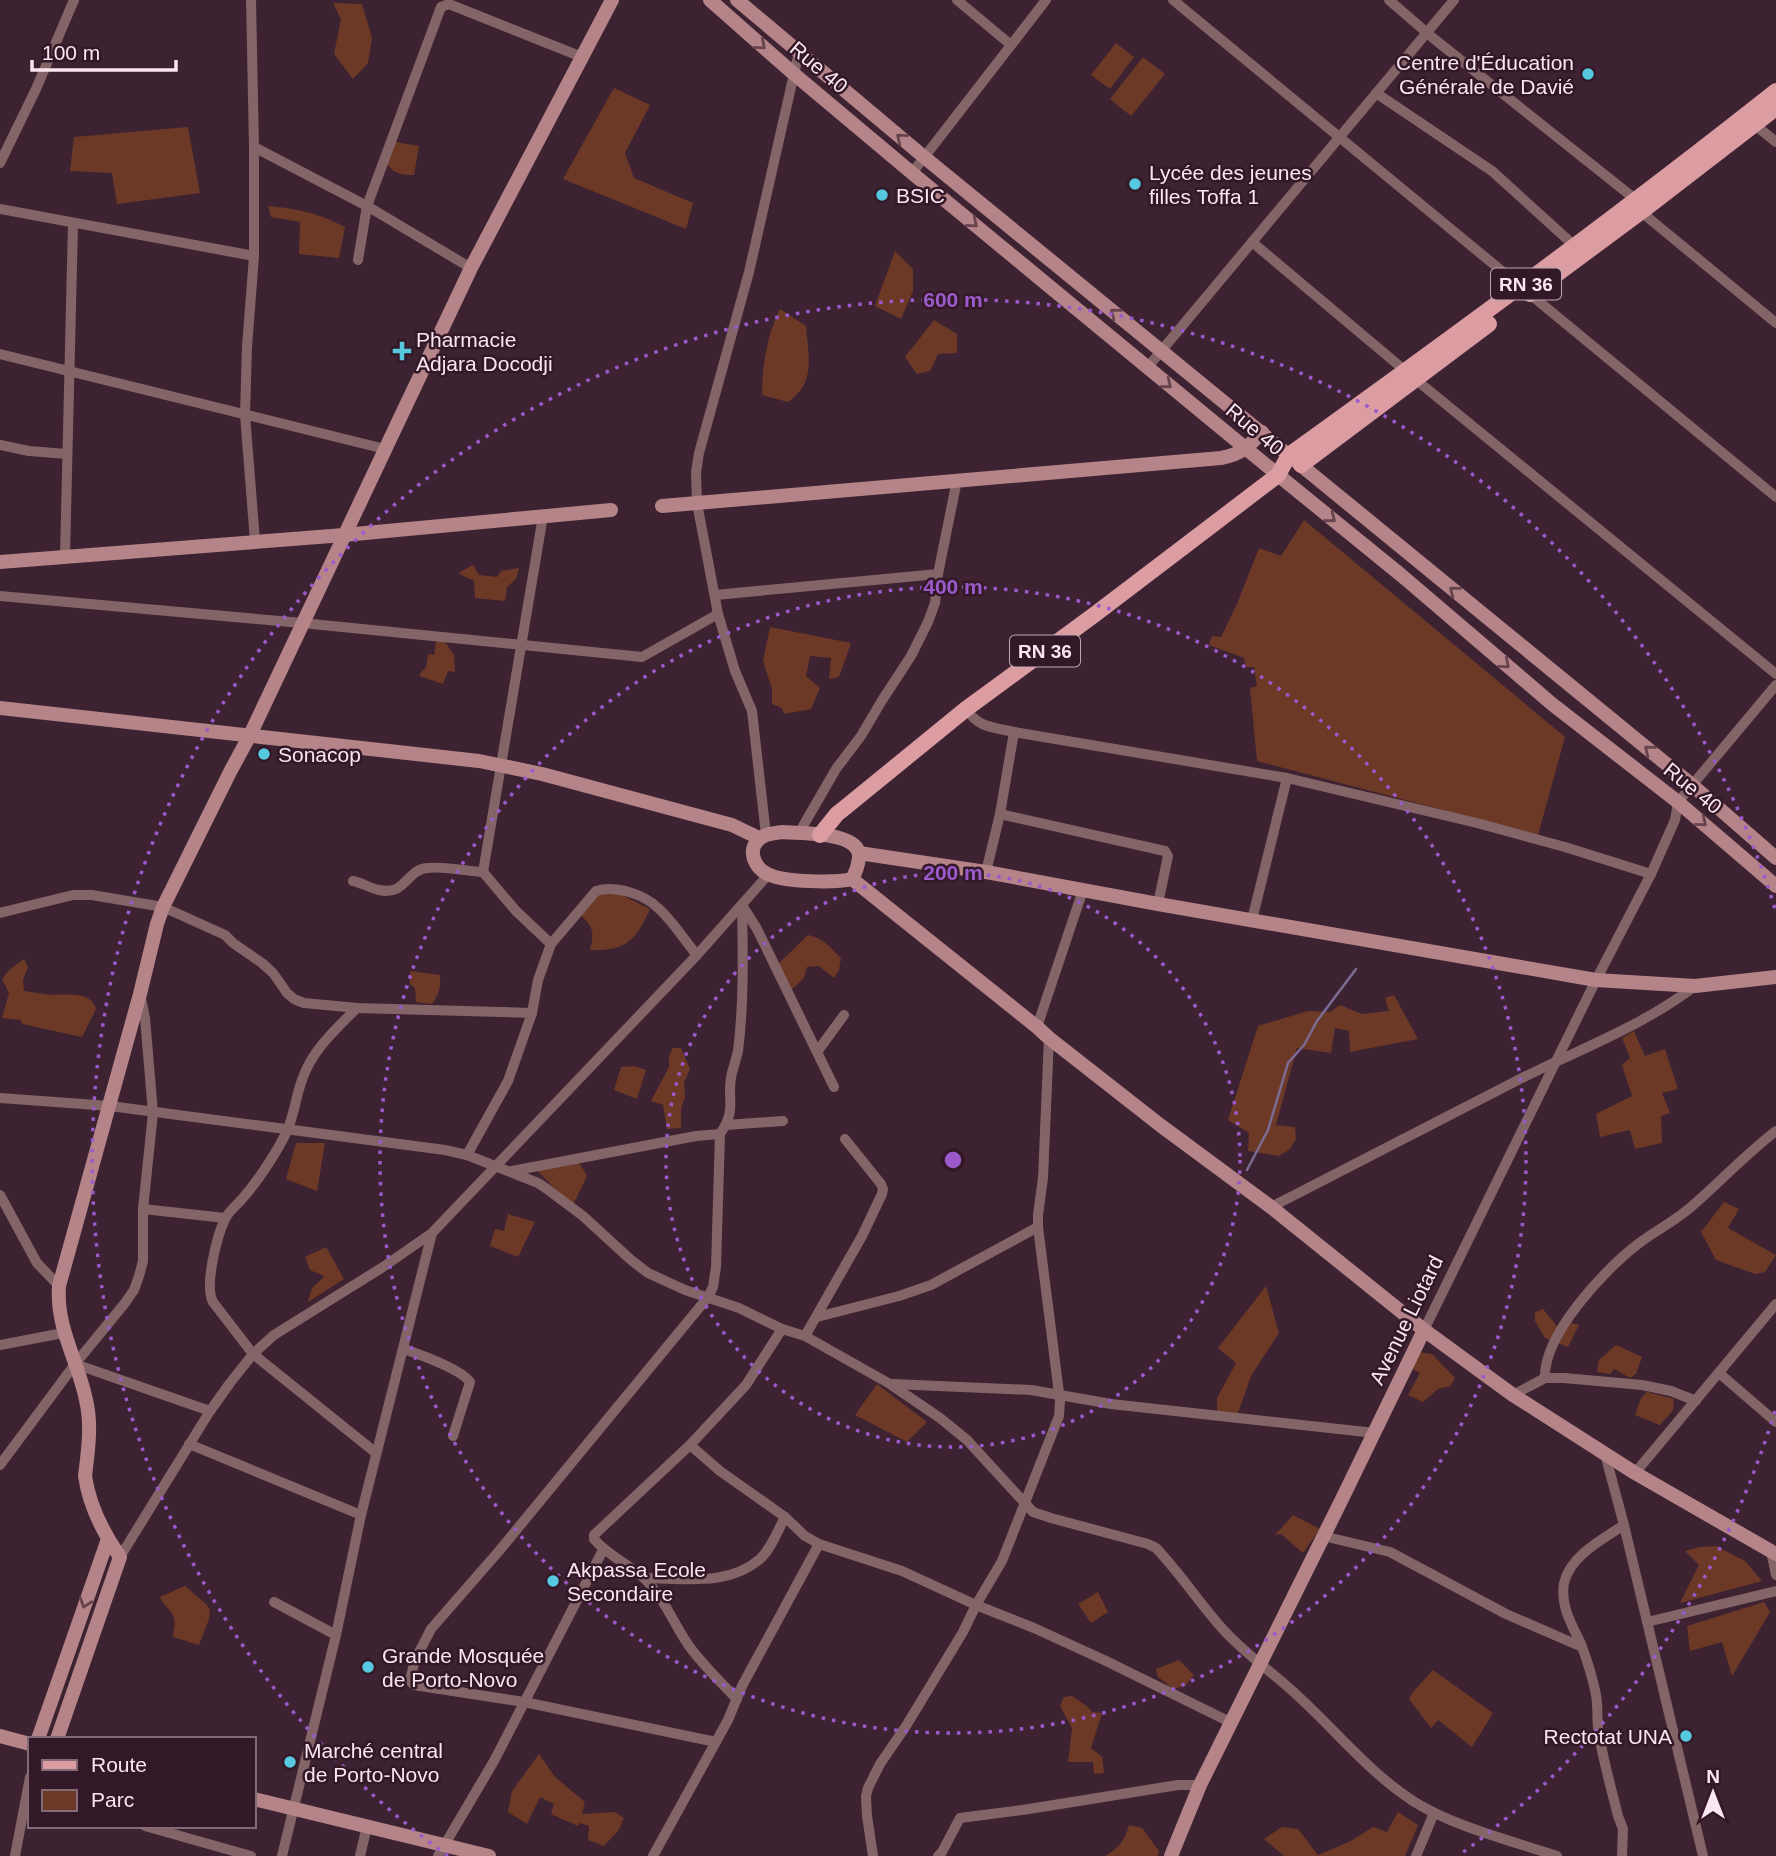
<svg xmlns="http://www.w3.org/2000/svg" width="1776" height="1856" font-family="Arial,sans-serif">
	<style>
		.green { fill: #6c3927 }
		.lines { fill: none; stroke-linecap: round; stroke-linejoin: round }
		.stream { stroke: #7c6c94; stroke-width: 2.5 }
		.street { stroke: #846567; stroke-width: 10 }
		.secondary { stroke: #b58488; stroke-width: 14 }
		.primary { stroke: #db9ca2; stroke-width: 16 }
		.oneway { stroke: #67434e }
		.ring { fill: none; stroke: #9b5acb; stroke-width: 3.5; stroke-dasharray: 3.5 7 }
		.poi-dot { fill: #56c9e1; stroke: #331827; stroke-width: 2.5 }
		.labels { text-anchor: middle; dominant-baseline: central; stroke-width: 5; stroke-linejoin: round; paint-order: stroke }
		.shield { fill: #331827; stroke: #bea8b4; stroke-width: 2 }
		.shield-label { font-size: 19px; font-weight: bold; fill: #fae6f0 }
		.poi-label { font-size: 21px; fill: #fae6f0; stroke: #331827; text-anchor: start }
		.street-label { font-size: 21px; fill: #fae6f0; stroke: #331827 }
		.centre { fill: #9b5acb; stroke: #331827; stroke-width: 3.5 }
		.ring-label { font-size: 21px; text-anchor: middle; font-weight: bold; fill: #9b5acb; stroke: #331827; stroke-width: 5; stroke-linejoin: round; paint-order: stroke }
	</style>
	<rect width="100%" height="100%" fill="#3d2231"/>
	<g class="green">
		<path d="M333,3L362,4L372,38L368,63L353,79L334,54L341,19Z"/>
		<path d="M1116,43L1134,57L1110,89L1091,75Z"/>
		<path d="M1143,57L1165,74L1131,116L1110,99Z"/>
		<path d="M614,88L650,105L625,153L634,178L693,203L686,229L563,179Z"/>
		<path d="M188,127L200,193L117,204L112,173L70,171L74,137Z"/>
		<path d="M395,142L419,146L414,175C401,175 391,173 385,160Z"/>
		<path d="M268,206C299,209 318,213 345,227L339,258L299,254L300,222L271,217Z"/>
		<path d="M895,251L913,269V291L901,319L875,306Z"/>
		<path d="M780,309L806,326C808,356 817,382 788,402L762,395C762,367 767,334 780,309Z"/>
		<path d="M934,320L957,334V353L938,354L930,371L917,374L905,357Z"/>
		<path d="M1304,520L1565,737L1538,835L1257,761L1250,688L1257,686L1254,667H1246L1244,658L1209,645L1212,636L1221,637L1237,604L1259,548L1281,556Z"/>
		<path d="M473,565L479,575L497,577L501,571L519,568L516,579L507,587L505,601L475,598L474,581L458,573Z"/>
		<path d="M770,627L851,643L839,677L829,679L831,658L810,656L806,676L820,688L811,709L784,714L782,708L772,704V689L763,661Z"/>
		<path d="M436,641L445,642L454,655L455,672L448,671L443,684L419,676L422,671L426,668L428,654L434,655Z"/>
		<path d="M596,891L620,894L650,909C635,942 626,951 590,950C595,931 593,926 578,913Z"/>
		<path d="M808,935C827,940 828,946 841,958L839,970L834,978L819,966L807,967L804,978L788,993L774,968Z"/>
		<path d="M24,959L28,967L23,980L24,991C33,992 42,994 52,995C67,995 91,991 96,1009L82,1037L22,1024L21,1020L2,1018L9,993L2,979L9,970Z"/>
		<path d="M410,971L440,975C441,987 439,994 432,1004L416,1002L415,988L410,984Z"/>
		<path d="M1394,995L1418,1039L1350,1052L1349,1031L1335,1028L1331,1053L1297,1048L1276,1125L1295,1127L1296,1139L1290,1149L1279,1156L1248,1151L1249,1133L1228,1120L1258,1026L1308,1011L1330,1012L1340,1005L1362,1014L1389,1011L1385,998Z"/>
		<path d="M1634,1031L1645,1056L1665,1049L1678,1089L1662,1093L1670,1113L1661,1116L1662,1143L1635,1149L1630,1130L1600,1137L1596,1114L1632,1096L1622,1065L1630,1058L1622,1038Z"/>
		<path d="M673,1048H681L690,1069L684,1083L685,1097L681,1109V1128L667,1129L663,1105L651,1101L669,1067V1056Z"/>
		<path d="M633,1066L646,1070L637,1099L614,1090L621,1067Z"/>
		<path d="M296,1143H325L317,1191L286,1179Z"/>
		<path d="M577,1159L587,1176L572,1207L534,1167Z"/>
		<path d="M1724,1202L1739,1209L1728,1228L1776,1255L1765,1272L1755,1274L1716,1260L1701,1232Z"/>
		<path d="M508,1214L535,1222L518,1257L490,1246L495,1229L504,1231Z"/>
		<path d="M326,1247L344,1279L308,1302L312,1288L324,1277L322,1275L310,1270L305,1257Z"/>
		<path d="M1266,1286L1279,1333L1251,1376L1237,1416H1217V1398L1236,1363L1218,1348Z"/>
		<path d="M1543,1309L1561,1331L1567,1322L1579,1325L1568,1347L1545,1338L1535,1321V1312Z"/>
		<path d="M1616,1345L1642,1357L1636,1374L1630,1378L1614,1369L1610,1374L1597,1372L1599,1360Z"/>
		<path d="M1417,1352L1432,1354L1455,1378L1450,1386L1438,1389L1423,1402L1408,1395L1420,1373L1407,1366Z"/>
		<path d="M877,1384L927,1422L907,1442L855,1415Z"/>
		<path d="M1647,1392L1674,1399L1673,1410L1660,1425L1635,1415L1641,1398Z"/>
		<path d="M1293,1515L1320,1529L1303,1553L1281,1534L1275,1535Z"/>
		<path d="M1716,1546L1745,1561L1762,1581L1680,1603L1699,1565L1685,1551L1699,1547Z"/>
		<path d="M185,1586L206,1604L210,1610L209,1619L199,1645L173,1637C173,1631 176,1623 174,1618C172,1609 163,1606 160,1597Z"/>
		<path d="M1098,1592L1108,1612L1091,1623L1078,1604Z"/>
		<path d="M1764,1602L1770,1612L1732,1676L1722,1642L1690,1651L1687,1626Z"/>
		<path d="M1179,1660L1194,1675L1185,1686L1173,1689L1157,1676L1156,1669Z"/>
		<path d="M1433,1670L1493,1713L1472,1747L1438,1720L1431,1728L1409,1699L1413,1692Z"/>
		<path d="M1072,1696L1088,1707L1092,1712L1102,1713L1091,1748L1102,1757L1104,1773L1094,1774L1093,1762H1068L1072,1728L1060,1706L1064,1697Z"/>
		<path d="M539,1754L555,1777L585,1802L582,1814L615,1812L624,1818L618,1831L604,1846L588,1840L589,1826L580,1823L578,1826L551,1814L554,1804L540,1797L527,1824L508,1812L512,1791Z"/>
		<path d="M1398,1812L1418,1825L1405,1856H1284L1264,1839L1282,1827L1298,1829L1318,1855L1351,1841L1373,1827L1387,1832Z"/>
		<path d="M1129,1825L1142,1828L1159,1851L1158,1856H1105C1119,1848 1125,1840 1129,1825Z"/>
	</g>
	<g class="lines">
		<path class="stream" d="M1247,1170L1268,1130L1288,1063L1304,1045L1317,1021L1356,969"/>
		<g class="street">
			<path d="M251,0L254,147V256L247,347L245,415L255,541"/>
			<path d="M957,0L1011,45"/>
			<path d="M1173,0L1776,497"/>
			<path d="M1389,0L1433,38L1640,203"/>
			<path d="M1376,93L1492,171L1578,249"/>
			<path d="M1755,125L1776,142"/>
			<path d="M254,147L367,206L471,268"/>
			<path d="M0,163L36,89L74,0"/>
			<path d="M912,173L1046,0"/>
			<path d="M0,209L254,256"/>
			<path d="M1640,211L1776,323"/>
			<path d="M1252,242L1415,379L1776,674"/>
			<path d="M358,260L367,206L441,7L449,4L582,57"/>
			<path d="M0,354L385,449"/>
			<path d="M1147,368L1454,0"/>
			<path d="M0,445L29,451L67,454"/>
			<path d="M65,556L73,223"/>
			<path d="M715,595L938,574"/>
			<path d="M0,596L302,623L642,657L718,614"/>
			<path d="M966,709C979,728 992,727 1014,732L1287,778L1477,823L1565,847L1651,874"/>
			<path d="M1000,814L1165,851L1168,856L1158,904"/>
			<path d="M799,833L836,769L861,736L881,702L911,656L928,622L935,603L938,574L957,480"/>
			<path d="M766,835L752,711L735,671L718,614L697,503L696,472L699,453L749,272L799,52"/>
			<path d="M483,872L543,516"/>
			<path d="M986,872L1000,814L1014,732"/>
			<path d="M353,881C362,883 370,888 379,890C406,896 406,870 427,868C443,866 465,871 483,872L516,911L551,944"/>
			<path d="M742,905L757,929L834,1087"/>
			<path d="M0,913L73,895H92L163,907L225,935L233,943L262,963L273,973L287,993L294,999L304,1003L357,1008L532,1013"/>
			<path d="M1252,920L1287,778"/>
			<path d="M357,1008C336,1029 312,1050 302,1080C296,1096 294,1115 287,1131C277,1152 258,1181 242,1199C237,1205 229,1211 225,1219C217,1236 204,1286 213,1302L253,1354L376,1453"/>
			<path d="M1037,1027L1083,890"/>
			<path d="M817,1052L844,1015"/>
			<path d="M0,1098L110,1106L445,1150L467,1155L538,1183L547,1189L583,1216L631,1260L648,1273L685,1290L739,1308L782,1329L805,1336L890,1384L940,1418L967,1440L1033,1512L1051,1518L1148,1544L1156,1548C1179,1572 1198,1601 1220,1626C1243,1653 1274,1673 1299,1697C1337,1732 1370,1773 1413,1801C1452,1826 1512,1841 1557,1856"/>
			<path d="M726,1125L783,1121"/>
			<path d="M467,1155L508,1081L532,1013L538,980L551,944L596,891C615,885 644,894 658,908C673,921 684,940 697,955"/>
			<path d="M512,1171L696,1136L720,1134"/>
			<path d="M0,1195L37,1263L59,1286"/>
			<path d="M1271,1207C1356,1163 1441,1119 1526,1076C1583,1048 1644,1025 1695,986"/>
			<path d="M143,1209L225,1218"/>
			<path d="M817,1317L899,1296L931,1285L1038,1227"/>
			<path d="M1424,1330L1596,980L1651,874L1675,820L1678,802L1776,685"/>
			<path d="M805,1336L862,1236L882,1194L883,1189L881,1184L845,1139"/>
			<path d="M0,1345L63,1333"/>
			<path d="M404,1349C420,1355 460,1368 470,1382L453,1436"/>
			<path d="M75,1364L210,1411"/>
			<path d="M1719,1373L1776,1422"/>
			<path d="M1545,1378C1543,1335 1605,1269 1638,1244C1655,1231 1675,1221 1691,1207C1720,1182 1746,1154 1776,1131"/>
			<path d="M893,1384L1031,1390L1111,1404L1375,1433"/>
			<path d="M1513,1395L1545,1378H1564L1642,1385L1671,1391L1696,1401"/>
			<path d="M189,1444L361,1515"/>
			<path d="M690,1445L720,1471L785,1517L805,1536L819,1544L902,1571L976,1605L1034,1628L1104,1660L1232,1723"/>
			<path d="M1605,1454L1624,1525L1703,1856"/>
			<path d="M0,1465L75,1364L125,1303L134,1290L139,1276L143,1261V1209L153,1113L145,1018L141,998"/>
			<path d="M1635,1473L1776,1304"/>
			<path d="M1323,1536L1390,1552L1506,1614L1582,1647"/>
			<path d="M1771,1551L1776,1575"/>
			<path d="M120,1557L210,1411L230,1383L253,1354L274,1335L383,1267L432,1233L697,955L768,875"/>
			<path d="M644,1578C683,1578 727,1587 760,1559C771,1549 778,1530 785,1517"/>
			<path d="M274,1602L336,1635"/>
			<path d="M1647,1622L1776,1591"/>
			<path d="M737,1699C720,1682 703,1665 689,1646C673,1623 665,1599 645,1579C629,1564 608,1556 594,1539V1535L690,1445L746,1385L782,1329"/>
			<path d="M716,1742L524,1702L414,1685L411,1682V1676L415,1660L431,1629L499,1551L708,1297L713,1287L716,1267L720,1134C737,1109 727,1102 731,1077C733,1068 736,1060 738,1051C744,1003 743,954 742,905"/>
			<path d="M145,1826L251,1856"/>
			<path d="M15,1856L30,1777"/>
			<path d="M282,1856L336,1635L361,1515L432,1233"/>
			<path d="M360,1856L367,1826"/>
			<path d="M438,1856L494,1761L603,1550"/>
			<path d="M653,1856L728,1720L742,1686L819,1544"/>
			<path d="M873,1856L867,1816L866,1796L868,1788L880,1764L906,1726L963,1632L976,1605L1002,1561L1059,1416L1060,1401L1038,1227V1215L1043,1178L1049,1038"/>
			<path d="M938,1856L942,1852L960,1818L1029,1809L1178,1785H1200"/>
			<path d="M1416,1856L1434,1813"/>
			<path d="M1622,1856L1623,1829L1618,1816C1611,1787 1602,1757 1598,1728C1597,1717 1598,1706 1596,1695C1593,1679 1587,1660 1581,1644C1572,1625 1560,1606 1564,1583C1570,1556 1603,1539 1624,1525"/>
		</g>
		<g class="secondary">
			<path d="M710,0L794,74L912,173L1278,475L1401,575L1552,704L1678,802L1776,886"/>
			<path d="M737,0L924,157L1692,785L1776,858"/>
			<path d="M662,506L1221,458C1242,454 1248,447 1262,432"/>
			<path d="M0,562L344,535L611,510"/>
			<path d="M0,708L479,761L542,774L732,825L759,838"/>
			<path d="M783,832C801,834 862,831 859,858C858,866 856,872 852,879C835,883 785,882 770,875C754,869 745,848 762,837C768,833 776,833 783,832Z"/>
			<path d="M859,853L986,872L1158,904L1596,980L1695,986L1776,977"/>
			<path d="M852,879L1037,1027L1049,1038L1160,1125L1271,1207L1424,1330L1513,1395L1635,1473L1776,1554"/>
			<path d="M0,1736L30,1744"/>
			<path d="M38,1739L108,1539"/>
			<path d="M57,1739L120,1557C104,1534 89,1504 85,1476C88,1451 92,1425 86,1400C78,1360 56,1329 59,1286L140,994L157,924L163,907L230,772L250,735L471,268L612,0"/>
			<path d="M254,1799L489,1856"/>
			<path d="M1171,1856L1200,1785L1342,1499L1424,1330"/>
		</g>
		<g class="primary">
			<path d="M1530,294L1646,208L1776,108"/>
			<path d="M1301,465L1489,324"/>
			<path d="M820,835L837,814L847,806L966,709L1094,615L1278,475L1289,455C1454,336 1617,217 1776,91"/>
		</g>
	</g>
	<defs><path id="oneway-chevron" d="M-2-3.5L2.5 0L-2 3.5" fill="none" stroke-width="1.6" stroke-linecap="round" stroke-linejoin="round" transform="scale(1.75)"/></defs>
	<g class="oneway">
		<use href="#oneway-chevron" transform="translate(761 45) rotate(41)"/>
		<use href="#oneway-chevron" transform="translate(901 138) rotate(-140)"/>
		<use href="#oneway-chevron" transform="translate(973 223) rotate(40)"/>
		<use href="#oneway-chevron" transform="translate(1115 313) rotate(-141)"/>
		<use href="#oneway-chevron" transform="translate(1167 384) rotate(39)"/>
		<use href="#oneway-chevron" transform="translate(1331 518) rotate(39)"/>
		<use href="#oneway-chevron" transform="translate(1454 591) rotate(-141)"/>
		<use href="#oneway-chevron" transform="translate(1505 664) rotate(40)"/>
		<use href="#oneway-chevron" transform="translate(1649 750) rotate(-141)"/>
		<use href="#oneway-chevron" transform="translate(1702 822) rotate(40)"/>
		<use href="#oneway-chevron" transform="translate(85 1603) rotate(109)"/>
	</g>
	<g class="ring">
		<circle cx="953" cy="1160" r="287"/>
		<circle cx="953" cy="1160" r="573"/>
		<path d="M1775 1411A860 860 0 0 1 1458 1856M448 1856A860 860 0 1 1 1775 909"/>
	</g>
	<g class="poi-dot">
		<circle cx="1588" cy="74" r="7"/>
		<circle cx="1135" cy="184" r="7"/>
		<circle cx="882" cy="195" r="7"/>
		<path d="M398.5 340.5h7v7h7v7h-7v7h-7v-7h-7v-7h7z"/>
		<circle cx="264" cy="754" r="7"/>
		<circle cx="553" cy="1581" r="7"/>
		<circle cx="368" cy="1667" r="7"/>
		<circle cx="1686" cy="1736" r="7"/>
		<circle cx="290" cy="1762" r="7"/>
	</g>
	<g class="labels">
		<g class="shield">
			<rect x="1491" y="268.5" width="70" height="31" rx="5"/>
			<rect x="1010" y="635.5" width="70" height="31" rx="5"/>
		</g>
		<g class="shield-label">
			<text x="1526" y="284">RN 36</text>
			<text x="1045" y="651">RN 36</text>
		</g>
		<g class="poi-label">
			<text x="1574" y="62" text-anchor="end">Centre d'Éducation<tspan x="1574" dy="24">Générale de Davié</tspan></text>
			<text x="1149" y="172">Lycée des jeunes<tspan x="1149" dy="24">filles Toffa 1</tspan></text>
			<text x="896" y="195">BSIC</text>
			<text x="416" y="339">Pharmacie<tspan x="416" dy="24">Adjara Docodji</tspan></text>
			<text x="278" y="754">Sonacop</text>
			<text x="567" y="1569">Akpassa Ecole<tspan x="567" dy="24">Secondaire</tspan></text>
			<text x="382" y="1655">Grande Mosquée<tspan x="382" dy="24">de Porto-Novo</tspan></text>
			<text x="1672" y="1736" text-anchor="end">Rectotat UNA</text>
			<text x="304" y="1750">Marché central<tspan x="304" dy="24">de Porto-Novo</tspan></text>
		</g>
		<g class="street-label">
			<text transform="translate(819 67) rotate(40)">Rue 40</text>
			<text transform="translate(1255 429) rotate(40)">Rue 40</text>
			<text transform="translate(1693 788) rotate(39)">Rue 40</text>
			<text transform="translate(1406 1320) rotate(-64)">Avenue Liotard</text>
		</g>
	</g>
	<circle cx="953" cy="1160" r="10" class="centre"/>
	<g class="ring-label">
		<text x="953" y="307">600 m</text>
		<text x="953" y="594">400 m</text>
		<text x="953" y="880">200 m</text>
	</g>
	<rect x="28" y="1737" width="228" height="91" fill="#331827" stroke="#836a77" stroke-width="2"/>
	<rect x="42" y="1760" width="35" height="10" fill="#db9ca2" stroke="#836a77" stroke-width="2"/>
	<text x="91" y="1772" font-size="21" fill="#fae6f0">Route</text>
	<rect x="42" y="1790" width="35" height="21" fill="#6c3927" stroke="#836a77" stroke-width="2"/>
	<text x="91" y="1807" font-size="21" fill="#fae6f0">Parc</text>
	<g transform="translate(1713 1793)" stroke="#331827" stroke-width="5" paint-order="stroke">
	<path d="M0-5L12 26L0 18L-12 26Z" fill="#fae6f0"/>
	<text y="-10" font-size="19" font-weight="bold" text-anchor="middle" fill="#fae6f0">N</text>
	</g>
	<path d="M32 60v10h144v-10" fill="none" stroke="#fae6f0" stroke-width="3.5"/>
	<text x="42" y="60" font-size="21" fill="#fae6f0" stroke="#331827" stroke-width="5" paint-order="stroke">100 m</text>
</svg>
